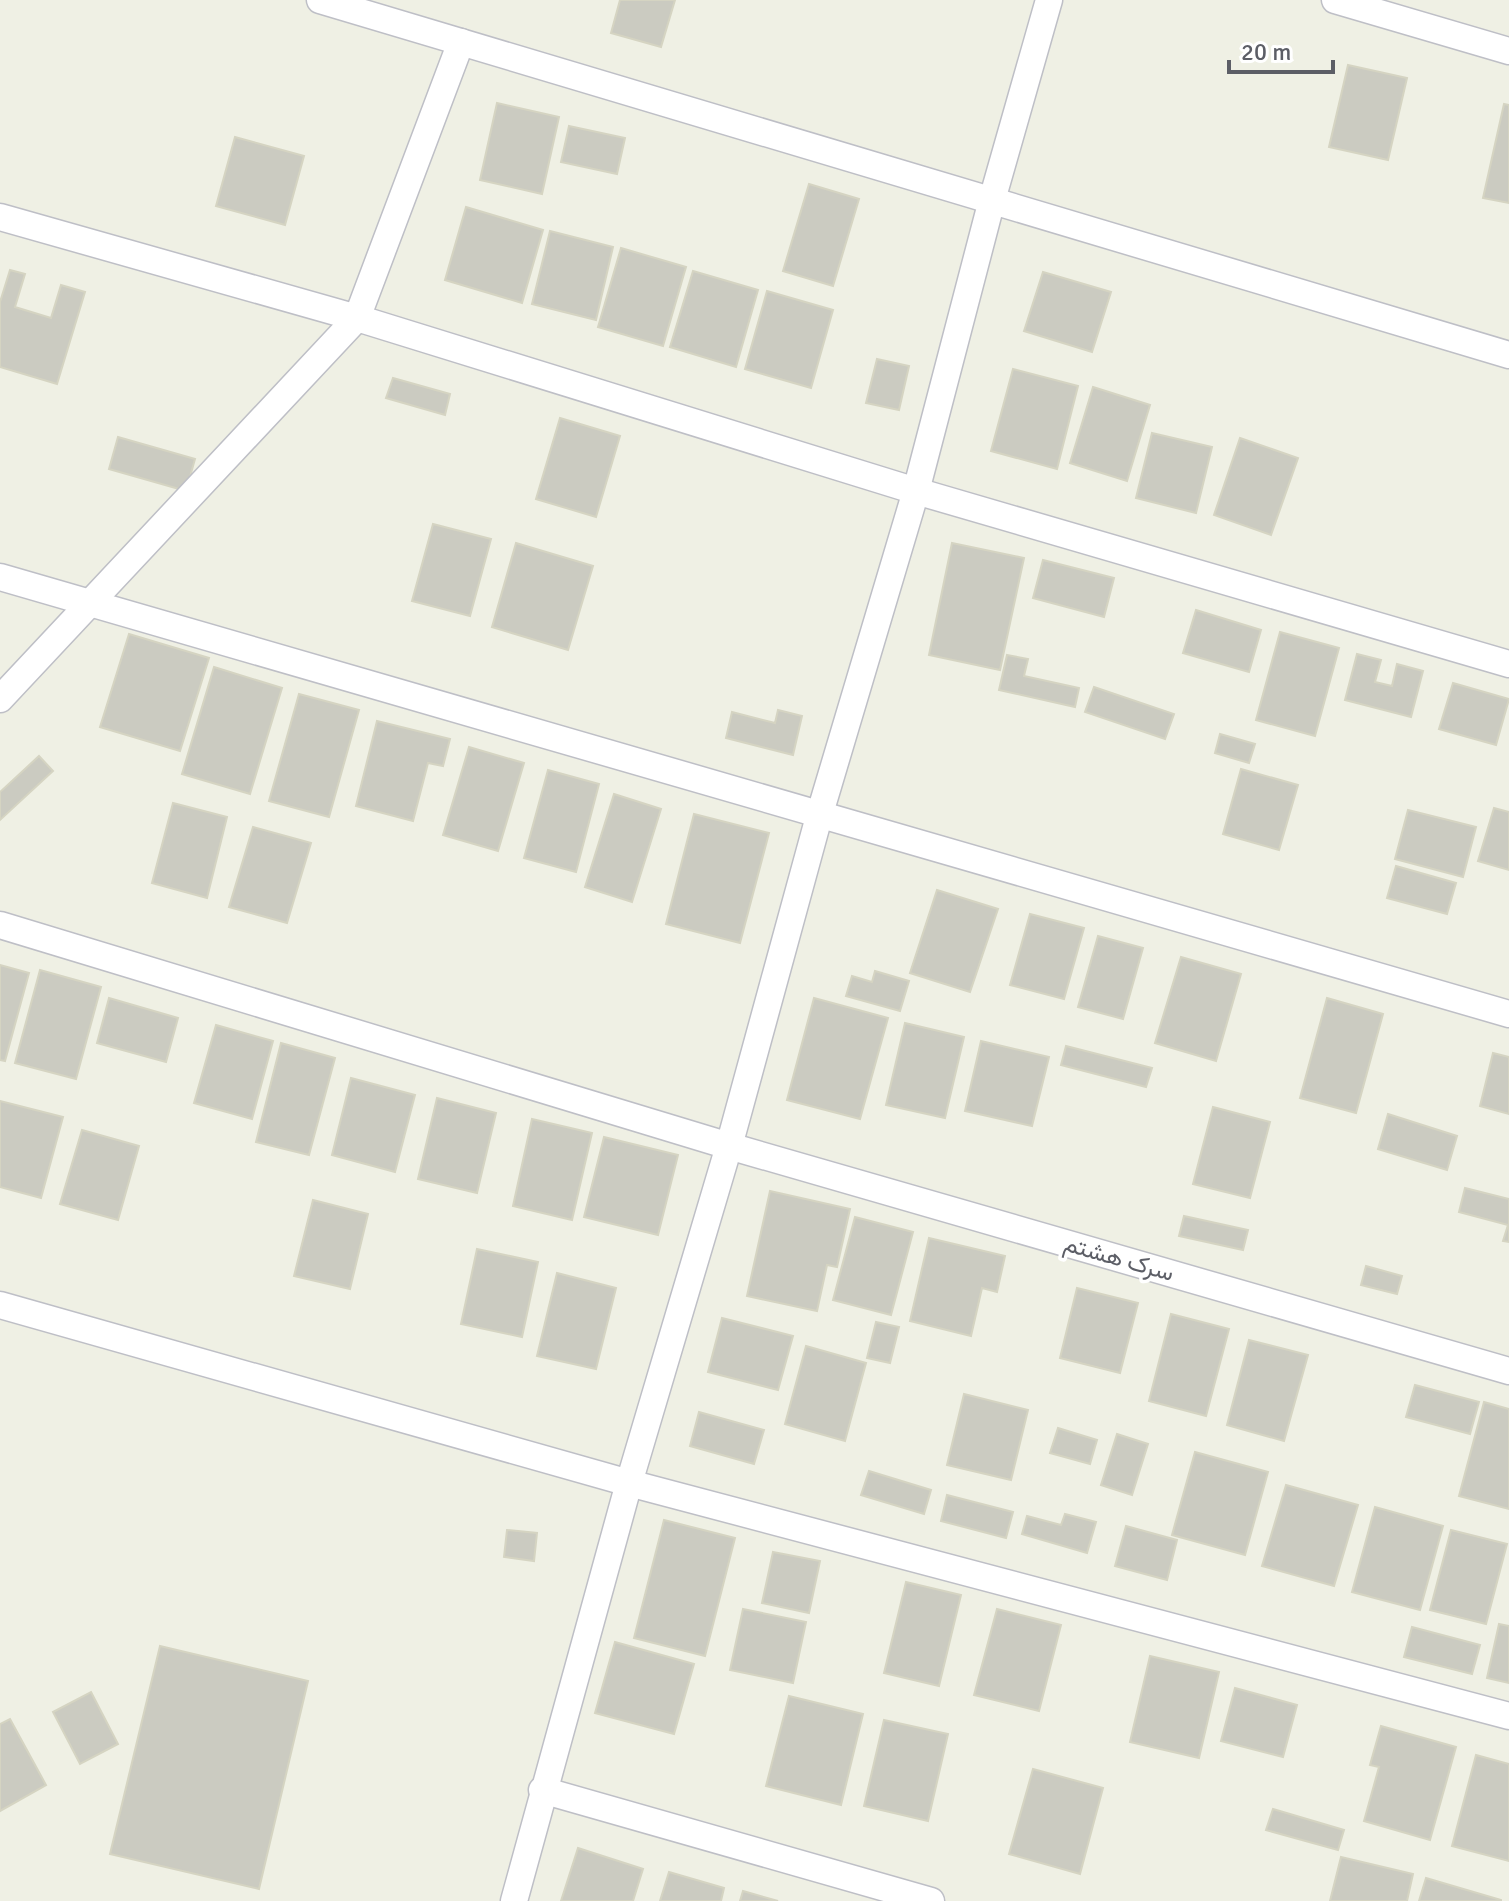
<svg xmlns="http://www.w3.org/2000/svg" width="1509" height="1901" font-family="Signika,Vazirmatn,sans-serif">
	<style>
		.building { fill: #cbcbc1; stroke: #d5d4c2; stroke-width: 2 }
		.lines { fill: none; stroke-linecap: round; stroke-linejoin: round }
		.street-casing { stroke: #bebfc6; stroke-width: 29 }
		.street { stroke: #fff; stroke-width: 26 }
		.labels { text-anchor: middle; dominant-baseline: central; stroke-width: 7; stroke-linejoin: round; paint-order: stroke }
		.street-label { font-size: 24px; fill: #5c5e66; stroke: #fff }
	</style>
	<rect width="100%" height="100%" fill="#eff0e4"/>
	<g class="building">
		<path d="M620,0H675L661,47L611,33Z"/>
		<path d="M1348,65L1407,78L1388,160L1329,147Z"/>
		<path d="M497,103L559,117L542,194L480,180Z"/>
		<path d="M1504,104L1509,105V203L1483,198Z"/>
		<path d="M569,126L625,138L617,174L561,162Z"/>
		<path d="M235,137L304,156L285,225L216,206Z"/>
		<path d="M809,184L859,199L833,286L783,271Z"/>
		<path d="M466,207L543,230L522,303L445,280Z"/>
		<path d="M550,231L613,247L596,320L532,304Z"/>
		<path d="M621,248L686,267L663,346L598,327Z"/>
		<path d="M10,270L25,274L15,307L51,318L61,285L85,292L57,384L0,367V302Z"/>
		<path d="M693,271L758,290L736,367L670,347Z"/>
		<path d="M1043,272L1111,292L1092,352L1024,331Z"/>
		<path d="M767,291L833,310L811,388L745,369Z"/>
		<path d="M877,359L909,366L899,410L866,403Z"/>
		<path d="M1013,369L1078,386L1057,469L991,451Z"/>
		<path d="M393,378L450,394L445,415L386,398Z"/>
		<path d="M1093,387L1150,405L1127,481L1070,463Z"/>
		<path d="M560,418L620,436L596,517L536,499Z"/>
		<path d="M1152,433L1212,447L1196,513L1136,498Z"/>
		<path d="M118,437L195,459L186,491L109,469Z"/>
		<path d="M1240,438L1298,458L1271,535L1214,515Z"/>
		<path d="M433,524L491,539L470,616L412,601Z"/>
		<path d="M516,543L593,566L568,650L492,627Z"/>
		<path d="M952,543L1024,558L1000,670L929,655Z"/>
		<path d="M1043,560L1114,578L1104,617L1033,598Z"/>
		<path d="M1196,610L1261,630L1249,672L1183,653Z"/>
		<path d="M1280,632L1339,648L1315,736L1256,720Z"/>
		<path d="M129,634L209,658L180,751L100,727Z"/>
		<path d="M1357,654L1381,660L1375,682L1392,686L1397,664L1423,671L1411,717L1345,700Z"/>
		<path d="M1007,655L1028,659L1024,676L1079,688L1075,707L999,690Z"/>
		<path d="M214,667L282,688L250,794L182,774Z"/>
		<path d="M1453,683L1509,699L1496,745L1439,729Z"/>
		<path d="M1094,687L1174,714L1165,739L1085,712Z"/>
		<path d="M299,694L359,710L329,817L269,801Z"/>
		<path d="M778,710L802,716L793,755L726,738L732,712L775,723Z"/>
		<path d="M377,721L450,739L443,766L428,763L413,821L356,806Z"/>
		<path d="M1220,734L1255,744L1249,763L1215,753Z"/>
		<path d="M469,747L524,763L498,851L443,835Z"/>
		<path d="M39,756L53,771L0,820V792Z"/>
		<path d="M1241,769L1298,785L1279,850L1223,834Z"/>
		<path d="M548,770L599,784L576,872L524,858Z"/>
		<path d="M614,794L661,809L632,902L585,887Z"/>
		<path d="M173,803L227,817L207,898L152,883Z"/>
		<path d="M1494,808L1509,812V870L1478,861Z"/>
		<path d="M1408,810L1476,827L1463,877L1395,859Z"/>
		<path d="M694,814L769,833L740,943L666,924Z"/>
		<path d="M253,827L311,843L287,923L229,907Z"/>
		<path d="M1396,866L1456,883L1447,914L1387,898Z"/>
		<path d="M937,890L998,909L970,992L910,973Z"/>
		<path d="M1030,914L1084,928L1064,999L1010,985Z"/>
		<path d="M1098,936L1143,948L1123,1019L1078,1007Z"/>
		<path d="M1181,957L1241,974L1216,1061L1155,1043Z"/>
		<path d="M0,965L29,973L5,1061L0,1060Z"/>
		<path d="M40,970L101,987L76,1079L15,1063Z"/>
		<path d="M875,971L909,981L900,1011L846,996L852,976L872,982Z"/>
		<path d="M109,998L178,1018L166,1062L97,1043Z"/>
		<path d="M814,998L888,1018L860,1119L787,1100Z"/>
		<path d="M1327,998L1383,1014L1356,1113L1300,1098Z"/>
		<path d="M905,1023L964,1037L945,1118L886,1105Z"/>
		<path d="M216,1025L273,1041L252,1119L194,1103Z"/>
		<path d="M981,1041L1049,1057L1032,1126L965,1111Z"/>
		<path d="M281,1043L335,1058L309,1155L256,1142Z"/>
		<path d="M1066,1046L1152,1068L1146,1087L1061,1065Z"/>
		<path d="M1493,1053L1509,1057V1114L1480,1106Z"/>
		<path d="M351,1078L415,1095L395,1172L332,1155Z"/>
		<path d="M437,1098L496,1113L477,1193L418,1179Z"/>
		<path d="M0,1101L63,1117L41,1198L0,1187Z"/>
		<path d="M1213,1107L1270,1122L1250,1198L1193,1184Z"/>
		<path d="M1388,1114L1457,1136L1447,1170L1378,1149Z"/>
		<path d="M532,1119L592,1133L572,1220L513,1206Z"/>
		<path d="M82,1130L139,1146L118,1220L60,1204Z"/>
		<path d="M604,1137L678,1155L658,1235L584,1217Z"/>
		<path d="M1465,1188L1509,1199V1242L1503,1241L1508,1225L1459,1212Z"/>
		<path d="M770,1191L850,1209L837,1267L827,1265L817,1311L747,1296Z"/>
		<path d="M313,1200L368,1214L350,1289L294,1276Z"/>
		<path d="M1184,1216L1248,1230L1243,1250L1179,1236Z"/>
		<path d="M855,1217L913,1232L891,1315L833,1300Z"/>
		<path d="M929,1238L1005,1256L997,1292L982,1288L971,1336L910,1321Z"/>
		<path d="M477,1249L538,1262L522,1337L461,1324Z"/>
		<path d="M1366,1266L1402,1276L1397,1294L1361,1285Z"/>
		<path d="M557,1273L616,1288L596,1369L537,1356Z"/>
		<path d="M1077,1288L1138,1303L1120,1373L1060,1358Z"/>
		<path d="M1171,1314L1229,1329L1206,1416L1149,1401Z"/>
		<path d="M722,1318L793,1336L778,1390L708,1372Z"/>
		<path d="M876,1322L899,1327L890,1363L867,1358Z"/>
		<path d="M1249,1340L1308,1355L1284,1441L1227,1425Z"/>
		<path d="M806,1346L866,1363L845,1441L785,1424Z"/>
		<path d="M1415,1385L1479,1402L1470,1434L1406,1417Z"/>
		<path d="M964,1394L1028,1410L1011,1480L947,1465Z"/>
		<path d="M1484,1402L1509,1409V1509L1459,1496Z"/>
		<path d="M699,1412L764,1430L754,1464L690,1446Z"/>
		<path d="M1058,1428L1097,1440L1090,1464L1050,1453Z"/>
		<path d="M1117,1434L1148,1444L1132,1495L1101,1485Z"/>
		<path d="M1195,1452L1268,1472L1245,1555L1172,1535Z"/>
		<path d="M869,1471L931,1490L924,1514L861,1495Z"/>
		<path d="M1286,1485L1358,1505L1334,1586L1262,1566Z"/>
		<path d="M947,1495L1013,1512L1006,1538L941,1521Z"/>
		<path d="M1375,1507L1443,1526L1420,1610L1352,1592Z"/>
		<path d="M1065,1514L1096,1522L1087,1553L1022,1534L1027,1516L1061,1525Z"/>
		<path d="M664,1520L735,1538L705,1656L634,1638Z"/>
		<path d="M1126,1526L1177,1540L1167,1580L1115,1566Z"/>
		<path d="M507,1530L537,1533L534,1561L504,1557Z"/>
		<path d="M1451,1530L1507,1544L1486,1624L1430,1610Z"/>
		<path d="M773,1552L820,1561L809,1613L762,1603Z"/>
		<path d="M906,1582L961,1595L939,1686L884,1673Z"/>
		<path d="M743,1609L806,1622L793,1683L730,1670Z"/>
		<path d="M997,1609L1061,1625L1039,1711L974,1695Z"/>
		<path d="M1499,1624L1509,1626V1683L1487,1678Z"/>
		<path d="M1412,1627L1480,1645L1472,1674L1404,1657Z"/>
		<path d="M615,1642L694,1664L674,1734L595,1713Z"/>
		<path d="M160,1646L308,1681L259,1889L110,1854Z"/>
		<path d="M1150,1656L1219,1672L1199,1758L1130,1742Z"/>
		<path d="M1235,1688L1297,1705L1283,1757L1221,1741Z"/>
		<path d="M91,1692L118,1744L80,1764L53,1712Z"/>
		<path d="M789,1696L863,1714L841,1805L766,1786Z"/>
		<path d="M10,1719L46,1785L0,1811V1724Z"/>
		<path d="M884,1720L948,1734L928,1821L864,1806Z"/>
		<path d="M1381,1726L1456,1747L1430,1840L1364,1821L1379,1767L1370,1765Z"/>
		<path d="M1476,1755L1509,1764V1861L1452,1846Z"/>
		<path d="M1033,1769L1103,1788L1080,1874L1009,1854Z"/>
		<path d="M1273,1809L1344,1830L1338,1850L1266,1830Z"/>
		<path d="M578,1848L643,1869L633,1901H561Z"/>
		<path d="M1341,1857L1413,1874L1407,1901H1330Z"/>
		<path d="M669,1872L724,1888L721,1901H660Z"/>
		<path d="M1426,1878L1501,1900V1901H1419Z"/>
		<path d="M743,1891L778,1901H740Z"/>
	</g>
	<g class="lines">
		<g class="street-casing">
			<g id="street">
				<path d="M320,0L1509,355"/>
				<path d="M1335,0L1509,51"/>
				<path d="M0,217L357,318L916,491L1509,664"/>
				<path d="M0,577L1509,1014"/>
				<path d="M0,699L357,318L461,42"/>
				<path d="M0,925L729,1146L1509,1371"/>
				<path d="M0,1305L629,1483L1509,1716"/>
				<path d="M542,1790L931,1901"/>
				<path d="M514,1901L629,1483L729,1146L820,813L916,491L992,200L1049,0"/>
			</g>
		</g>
		<use href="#street" class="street"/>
	</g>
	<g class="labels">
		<g class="street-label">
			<text transform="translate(1119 1258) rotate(16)">سرک هشتم</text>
		</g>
	</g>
	<path d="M1229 60v12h104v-12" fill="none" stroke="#5c5e66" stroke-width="4"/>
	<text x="1241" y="60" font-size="24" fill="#5c5e66" stroke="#ffffff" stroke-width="6" paint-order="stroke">20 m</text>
</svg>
